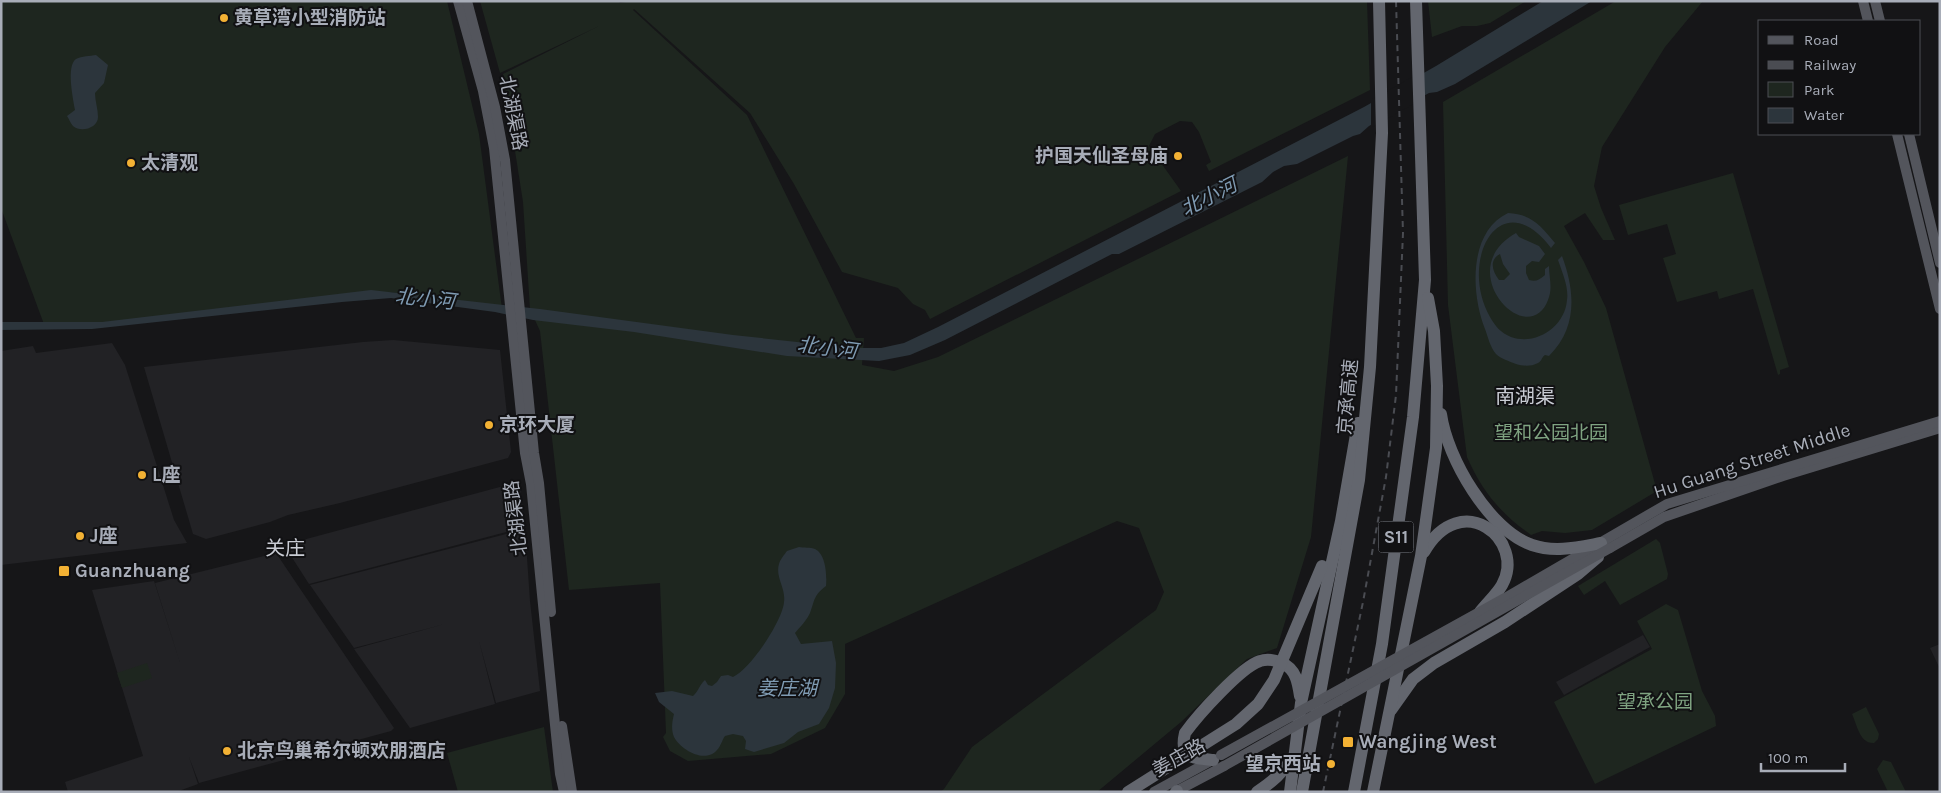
<svg xmlns="http://www.w3.org/2000/svg" width="1941" height="793" font-family="Karla,'Noto Sans SC',sans-serif">
	<style>
		.built { fill: #222225 }
		.green { fill: #1e261f }
		.water { fill: #2c353c; fill-rule: evenodd }
		.pier { fill: #161618 }
		.lines { fill: none; stroke-linecap: round; stroke-linejoin: round }
		.major { stroke: #53555c; stroke-width: 10 }
		.highway { stroke: #63666e; stroke-width: 12 }
		.rail { stroke: #4a4c52; stroke-width: 2; stroke-dasharray: 6 5; stroke-linecap: butt }
		.major-bridge { stroke: #53555c; stroke-width: 10 }
		.highway-bridge { stroke: #63666e; stroke-width: 12 }
		.poi-dot { fill: #f2b134; stroke: #111113; stroke-width: 2 }
		.labels { text-anchor: middle; dominant-baseline: central; stroke-width: 4; stroke-linejoin: round; paint-order: stroke }
		.shield { fill: #111113; stroke: #7b7e86; stroke-width: 1 }
		.shield-label { font-size: 18px; font-weight: bold; fill: #a8adb8 }
		.poi-label { font-size: 19px; font-weight: bold; fill: #a8adb8; stroke: #111113; text-anchor: start }
		.street-label { font-size: 19px; fill: #a8adb8; stroke: #111113 }
		.park-label { font-size: 19px; fill: #7fa381; stroke: #111113 }
		.water-label { font-size: 20px; font-style: italic; fill: #7f9bb3; stroke: #111113 }
		.neighbourhood-label { font-size: 20px; fill: #c9ccd4; stroke: #111113 }
	</style>
	<rect width="100%" height="100%" fill="#161618"/>
	<g class="built">
		<path d="M393,340L500,350L511,452L508,458L340,503L288,515L270,522L206,539L193,534L144,367L363,342Z"/>
		<path d="M112,343L125,365L174,520L187,543L1,565V351L33,346L36,353Z"/>
		<path d="M515,483L520,485L525,527L309,584L284,545Z"/>
		<path d="M525,529L530,601L540,691L496,703L479,641L495,704L410,728L354,649L445,624L354,648L310,585Z"/>
		<path d="M276,553L394,728L391,731L199,783L189,757L198,784L176,792H68L65,782L143,756L92,590L154,581L181,666L155,583Z"/>
		<path d="M1643,635L1650,647L1564,695L1556,682Z"/>
		<path d="M1940,644V669L1930,648Z"/>
	</g>
	<g class="green">
		<path d="M1,1H447L479,134L502,309L389,292L85,327H45L1,208Z"/>
		<path d="M480,1H618L620,3L631,1H1367L1370,90L1209,171L1206,165L1211,162L1199,132L1192,122L1180,121L1155,134L1149,146L1181,191L930,319L925,310L913,304L898,288L842,272L794,184L750,113L634,9L633,10L747,115L856,338H864L862,365L894,371L938,357L1348,156L1311,537L1277,648L1247,659L1181,722L1097,792H940L944,789L972,747L1156,610L1164,592L1139,528L1117,521L845,644V694L825,728L771,754L688,761L670,751L663,737L666,733L660,583L569,590L540,331L530,309L523,202L503,74L599,26L500,73Z"/>
		<path d="M1428,1H1526L1490,23L1477,26H1462L1432,37Z"/>
		<path d="M1616,1H1703L1665,47L1602,147L1594,186L1601,208L1615,240H1603L1585,213L1564,226L1584,262L1606,308L1657,491L1592,530L1565,533L1542,531L1531,535C1500,513 1482,491 1467,457L1448,305L1443,102Z"/>
		<path d="M1733,173L1789,367L1780,370V374L1778,375L1753,289L1719,299L1717,291L1677,302L1663,258L1676,254L1667,224L1628,235L1619,205Z"/>
		<path d="M1656,539L1660,543L1668,574L1667,579L1620,605L1605,581L1584,595L1578,586Z"/>
		<path d="M1666,604L1678,610L1702,691L1715,716L1716,726L1595,784L1554,702L1652,649L1637,621Z"/>
		<path d="M147,663L152,678L122,688L117,673Z"/>
		<path d="M1866,707L1879,734L1878,739L1874,743C1860,744 1857,725 1852,714Z"/>
		<path d="M544,727L553,792H458L447,753Z"/>
		<path d="M1883,760L1891,762L1906,792H1888L1877,769Z"/>
	</g>
	<g class="water">
		<path d="M1543,1H1592L1455,84L1437,92L1429,93L1369,126L1360,134L1353,136L1297,164L1284,166L1273,172L1262,182L1119,254H1112L945,340L910,355L879,361L787,356L634,332L533,320L495,312L391,298L342,302L92,329L1,330V322H102L371,290L540,309L733,335L853,348H881L904,343L938,327L1364,107L1436,66Z"/>
		<path d="M96,55L108,65L104,83L95,93C95,101 98,109 98,117C98,128 81,133 73,126C71,124 69,119 67,116L75,110C73,98 66,66 76,59C82,56 90,56 96,55Z"/>
		<path d="M1508,213C1531,214 1541,226 1555,243L1551,248C1500,181 1458,261 1490,317C1495,326 1501,333 1511,337C1537,346 1565,326 1567,300C1569,287 1562,272 1558,260L1562,256C1575,291 1578,327 1549,356L1545,355C1541,358 1542,361 1538,363C1530,367 1523,366 1516,364C1509,361 1501,359 1496,354C1490,347 1488,337 1485,329C1471,294 1468,232 1508,213Z"/>
		<path d="M1516,233L1519,237L1539,246L1545,254L1539,262L1532,261L1526,266V273L1529,280C1536,282 1539,280 1545,275V269L1549,266C1549,278 1553,288 1548,300C1528,352 1450,270 1516,233ZM1500,254L1503,264L1510,274L1504,280H1499C1492,271 1489,260 1500,254Z"/>
		<path d="M799,547C803,548 811,547 815,549C826,554 827,576 826,586C813,596 815,600 810,613C807,620 800,627 795,633L801,644L832,641L836,663L835,688L829,708L819,724L798,732L784,743L754,752L745,749L746,741L743,736L733,734L725,736C722,740 721,746 717,750C705,764 681,750 674,737C671,730 672,722 674,714L659,702L655,693L672,691L693,696C699,691 699,685 705,680L708,685L712,686L717,682L721,676L728,675L733,677C750,670 783,620 784,602C786,588 775,577 779,564C780,560 784,555 787,551Z"/>
	</g>
	<path class="pier" d="M1423,71L1424,98L1371,128V100Z"/>
	<g class="lines">
		<g class="major">
			<path d="M458,1L483,91L494,148L525,453L531,484L553,705L560,774L564,792"/>
			<path d="M467,1L495,107L505,160L534,453L539,483L551,612"/>
			<path d="M1863,1L1868,21"/>
			<path d="M1875,1L1880,21"/>
			<path d="M1897,134L1940,309"/>
			<path d="M1909,134L1940,263"/>
			<path d="M1610,548L1664,517L1783,476L1940,428"/>
			<path d="M1505,598L1667,504L1940,421"/>
			<path d="M562,726L572,792"/>
			<path d="M1154,792L1214,759"/>
			<path d="M1175,792L1224,766"/>
		</g>
		<g class="highway">
			<path d="M1441,414C1447,458 1489,530 1532,545C1555,553 1579,547 1601,543"/>
			<path d="M1424,552C1461,487 1527,540 1502,585C1497,594 1487,603 1480,612"/>
			<path d="M1391,710L1413,679L1434,663L1505,622L1578,574L1598,557"/>
			<path d="M1213,760C1192,758 1179,758 1185,733C1198,715 1241,667 1260,661C1268,658 1275,660 1282,663C1296,669 1298,683 1300,696"/>
			<path d="M1176,792L1177,791"/>
			<path d="M1257,792C1272,782 1283,773 1292,758"/>
			<path d="M1290,792L1301,703L1341,521L1358,423"/>
			<path d="M1302,792L1359,480L1370,367L1382,133L1379,1"/>
			<path d="M1354,792L1382,644L1413,417L1425,280L1416,1"/>
			<path d="M1373,792L1421,556L1436,448L1437,386L1434,331L1428,298"/>
		</g>
		<path class="rail" d="M1323,792L1363,602L1386,477L1396,395L1403,233L1396,1"/>
		<g class="major-bridge">
			<path d="M1221,755L1505,598"/>
			<path d="M1224,766L1610,548"/>
		</g>
		<path class="highway-bridge" d="M1128,792L1236,724L1258,704L1274,680L1322,566"/>
	</g>
	<g class="poi-dot">
		<circle cx="224" cy="18" r="5"/>
		<circle cx="1178" cy="156" r="5"/>
		<circle cx="131" cy="163" r="5"/>
		<circle cx="489" cy="425" r="5"/>
		<circle cx="142" cy="475" r="5"/>
		<circle cx="80" cy="536" r="5"/>
		<rect x="58" y="565" width="12" height="12" rx="2.5"/>
		<rect x="1342" y="736" width="12" height="12" rx="2.5"/>
		<circle cx="227" cy="751" r="5"/>
		<circle cx="1331" cy="764" r="5"/>
	</g>
	<g class="labels">
		<rect class="shield" x="1378.5" y="521.5" width="35" height="31" rx="4"/>
		<g class="shield-label">
			<text x="1396" y="537">S11</text>
		</g>
		<g class="poi-label">
			<text x="234" y="18">黄草湾小型消防站</text>
			<text x="1168" y="156" text-anchor="end">护国天仙圣母庙</text>
			<text x="141" y="163">太清观</text>
			<text x="499" y="425">京环大厦</text>
			<text x="152" y="475">L座</text>
			<text x="90" y="536">J座</text>
			<text x="75" y="571">Guanzhuang</text>
			<text x="1359" y="742">Wangjing West</text>
			<text x="237" y="751">北京鸟巢希尔顿欢朋酒店</text>
			<text x="1321" y="764" text-anchor="end">望京西站</text>
		</g>
		<g class="street-label">
			<text transform="translate(513 113) rotate(79)">北湖渠路</text>
			<text transform="translate(1348 397) rotate(-85)">京承高速</text>
			<text transform="translate(1752 461) rotate(-18)">Hu Guang Street Middle</text>
			<text transform="translate(516 518) rotate(-97)">北湖渠路</text>
			<text transform="translate(1179 758) rotate(-29)">姜庄路</text>
		</g>
		<g class="park-label">
			<text x="1551" y="433">望和公园北园</text>
			<text x="1655" y="702">望承公园</text>
		</g>
		<g class="water-label">
			<text transform="translate(1209 197) rotate(-27)">北小河</text>
			<text transform="translate(425 299) rotate(6)">北小河</text>
			<text transform="translate(827 348) rotate(7)">北小河</text>
			<text x="787" y="688">姜庄湖</text>
		</g>
		<g class="neighbourhood-label">
			<text x="1525" y="396">南湖渠</text>
			<text x="285" y="548">关庄</text>
		</g>
	</g>
	<rect width="1941" height="793" fill="none" stroke="#a8adb8" stroke-width="5"/>
	<rect x="1758" y="20" width="162" height="115" fill="#111113" stroke="#4d4f55"/>
	<rect x="1768" y="36" width="25" height="8" fill="#53555c" stroke="#4d4f55"/>
	<text x="1804" y="45" font-size="15" fill="#a8adb8">Road</text>
	<rect x="1768" y="61" width="25" height="8" fill="#4a4c52" stroke="#4d4f55"/>
	<text x="1804" y="70" font-size="15" fill="#a8adb8">Railway</text>
	<rect x="1768" y="82" width="25" height="15" fill="#1e261f" stroke="#4d4f55"/>
	<text x="1804" y="95" font-size="15" fill="#a8adb8">Park</text>
	<rect x="1768" y="108" width="25" height="15" fill="#2c353c" stroke="#4d4f55"/>
	<text x="1804" y="120" font-size="15" fill="#a8adb8">Water</text>
	<path d="M1761 763v8h84v-8" fill="none" stroke="#a8adb8" stroke-width="2.5"/>
	<text x="1768" y="763" font-size="15" fill="#a8adb8" stroke="#111113" stroke-width="4" paint-order="stroke">100 m</text>
</svg>
